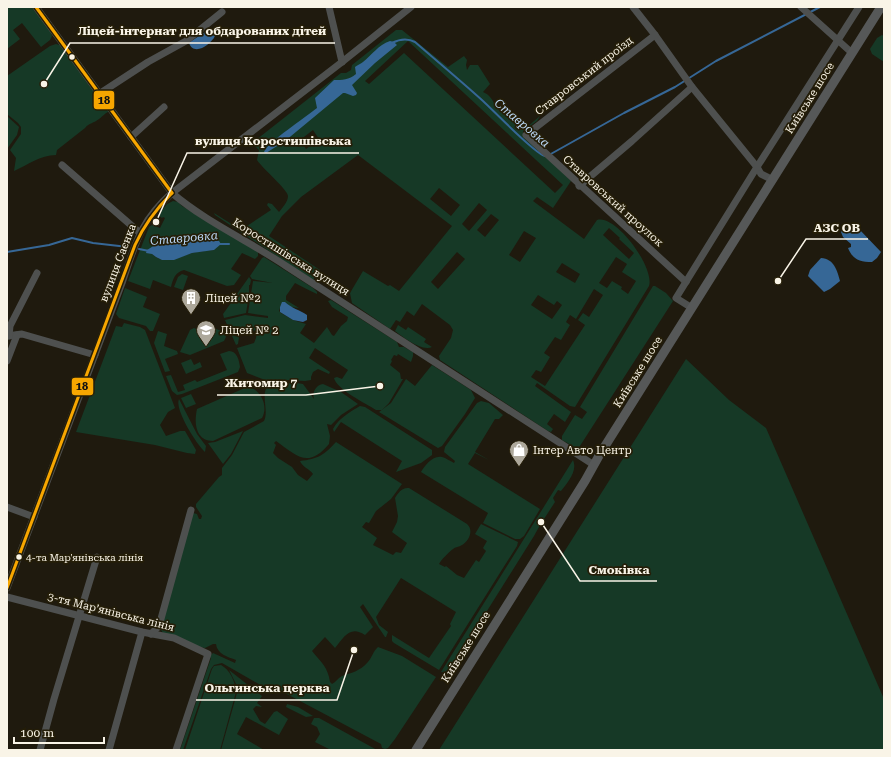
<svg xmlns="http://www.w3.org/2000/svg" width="891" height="757" font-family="'Roboto Serif',serif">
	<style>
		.green { fill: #163926; fill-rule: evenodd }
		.water { fill: #366796 }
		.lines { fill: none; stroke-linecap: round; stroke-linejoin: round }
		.stream { stroke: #366796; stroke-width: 2 }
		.minor { stroke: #4e504f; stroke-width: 7 }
		.major { stroke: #565858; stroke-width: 9 }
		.bus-1-casing { stroke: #251e08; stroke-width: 6 }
		.bus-1 { stroke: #f7a600; stroke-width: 3 }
		.bus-dot { fill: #f9f4e7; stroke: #251e08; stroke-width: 1.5 }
		.labels { text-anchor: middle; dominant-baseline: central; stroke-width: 3.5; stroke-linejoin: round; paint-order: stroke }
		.bus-label { font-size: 10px; fill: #f9f4e7; stroke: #251e08; text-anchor: start }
		.street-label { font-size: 11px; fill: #f9f4e7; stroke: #251e08 }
		.poi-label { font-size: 11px; fill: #f9f4e7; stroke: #251e08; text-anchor: start }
		.water-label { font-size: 12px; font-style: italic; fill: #bbd8f6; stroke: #251e08 }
		.leader { fill: none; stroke: #f9f4e7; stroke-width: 1.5 }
		.callout-dot { fill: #f9f4e7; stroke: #251e08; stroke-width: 1.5 }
		.callout-label { font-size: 12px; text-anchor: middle; font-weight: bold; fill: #f9f4e7; stroke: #251e08; stroke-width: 3.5; stroke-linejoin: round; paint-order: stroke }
		.line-badge { stroke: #251e08; stroke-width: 1.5 }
		.pale-badge-label { font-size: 11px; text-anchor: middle; font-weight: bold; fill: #111 }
	</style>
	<rect width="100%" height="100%" fill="#1f1a0e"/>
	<g class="green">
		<path d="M7,7H32L49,29L52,36L50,40L41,47L22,23L13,30L20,39L7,49Z"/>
		<path d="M396,30H402L448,67L464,56L467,60L466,65L467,70L470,65H478L490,84L483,92C490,95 493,100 495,106L519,128L527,127L540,116L537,121L523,131V134L571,181L553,208L537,197L533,201L584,239L597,220C616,214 655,268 649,286L575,407L570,406L537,383L535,386L571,412L565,422L554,414L547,424L553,429L551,432L548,431L440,360L439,356L451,338L453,330L450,325L422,304L414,316L407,311L400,322L396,320L390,329L352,303L350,293L363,271L388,286L390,285L399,291L452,226L358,155L301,197L282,216L269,236L320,270L313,280L215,215L214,213L241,230L271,210L267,205L268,203L272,204L279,212C282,208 288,202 288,196C288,190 262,168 257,160L259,150L252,143L341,73H346L351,70L352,65ZM408,41L563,185L555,193L404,53L369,84L365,81ZM313,130L319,139L306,149L300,140ZM439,188L460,205L451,216L430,199ZM479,203L487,210L469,231L462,224ZM491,214L499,220L485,237L477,230ZM609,228L620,238L619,239L634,253L629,259L603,235ZM524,231L536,238L520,262L509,255ZM457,252L465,259L438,289L431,282ZM616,257L627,264L622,272L636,281L628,294L621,289L622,287L612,281L607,288L599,283ZM562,263L580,274L575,283L556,272ZM594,289L603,295L589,317L583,313L578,320L585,325L545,386L531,377L536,370L541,372L550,357L544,353L555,337L561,340L570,325L566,322L570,315L576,319ZM538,295L554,305L557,301L562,305L552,319L531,305Z"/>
		<path d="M882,35L884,36V62L872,54L870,49L877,38Z"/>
		<path d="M56,44L60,45L110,111C105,113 103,116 99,119C94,123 89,123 85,128L57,150L56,155C40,155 28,165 14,171L16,158L10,150L21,134V127L18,123L7,114V76L50,46Z"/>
		<path d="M7,116L19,127L17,135L7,149Z"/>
		<path d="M173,201L178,202L182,206L258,252V256L255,259L242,253L231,269L241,275L234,285L227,286L184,270C175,272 173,279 171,287L153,280L150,289L128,281L149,227L152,225L160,228L165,218L163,217L162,218L158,215L167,204ZM198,238H208L219,241L214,250C207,251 199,251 192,253C178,257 165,266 152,254L160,242L173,239Z"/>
		<path d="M264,257L313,288L317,292V294C309,290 302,287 295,283L286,296V300L299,308L291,307L285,302L281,305L279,311L281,313L293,320L306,324L300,333L314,343L327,327L332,335L334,336L341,326L347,321L348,317L332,307L328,301L331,300L397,342L399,347H404L413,352V356L411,362L398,354L397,356L394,355L391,360L392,361L390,365L400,373L401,379H403L389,403L382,410H376C367,404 336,389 334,378L337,377L342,379L348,370L315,348L309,358L330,372L329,374L318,369L313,372L311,377V380L305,381L288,380L270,382L247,373L237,348L254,343L256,338L257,331L235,327L234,336L239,337L238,344L236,345L225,320L245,315L268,318V316L248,313L253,281L273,283L252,279L250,276L262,258Z"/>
		<path d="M182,274L188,276L183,290L174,287L178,277Z"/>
		<path d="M249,277L251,280L250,285H249V293L246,296L238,295L237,294Z"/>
		<path d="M653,286H655L666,293L673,301L578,449L562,440V436L575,415L582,419L587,412L580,407Z"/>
		<path d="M125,288L147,297L143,307L160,314L153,331H150L146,326L119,318L116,314Z"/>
		<path d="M236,296L246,297L248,301L246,313L224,318L223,314Z"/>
		<path d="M124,323L140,327L145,330L175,408L168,412L160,425L166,436L180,431H185L196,450L195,454L187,453L155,445L76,432L116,326L122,327Z"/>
		<path d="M398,325L406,330L408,327L426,339L424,342L432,347C422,352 403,337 395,331Z"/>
		<path d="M211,327L224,332L226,337L224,341L190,355L180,352L190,330L194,328L208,334Z"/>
		<path d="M158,331L167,334L164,346L177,351L178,354L165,359L170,371L165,372L154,343Z"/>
		<path d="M229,351C237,351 239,360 240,367L238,372L182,394L177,395L172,391L166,376L171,375L178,392L185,390L183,385L195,380L197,382L227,370L220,354Z"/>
		<path d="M191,359L194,365L200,362L202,367L186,374L181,363Z"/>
		<path d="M686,359L729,400L766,428L884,699V750H439Z"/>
		<path d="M432,365L471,390L475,398L465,414L442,446L438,448L379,412L391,403L406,379L415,386Z"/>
		<path d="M273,383H297L303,384L314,399C312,392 316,385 323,384L341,392L358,404L341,415L331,425L327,424L330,436L329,444C308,469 297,456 276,441L274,443L276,445L273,453L278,458L292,467L298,475L307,481L313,474C310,469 302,467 300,461C318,459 324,455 336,442L402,484L391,499L376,511L369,523L366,522L362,527L377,538L373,545L393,555L396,552L401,553L407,543L392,532L397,522L398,516L395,498C398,493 402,487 409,488L467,524C474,530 469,541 462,545C459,547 455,547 453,549C448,553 442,559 439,564L445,567L446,566L457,575L464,578L476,560L479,562L486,551L483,548L487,541L475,534L481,524L518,542L517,546L503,568L439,670L394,643L392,641V635L429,658L451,626L450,624L456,612L401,578L376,617L379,625L388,632L386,637H385L363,604L360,607L373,627L365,635C350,625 344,637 335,648L325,637L312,651C321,662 328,667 330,682L332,684C336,682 338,678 342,676C351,673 360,671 367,663C372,658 373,651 378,647L402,656L436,677L395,739L388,748L385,749L382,748L381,744L285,693L271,688L264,687L222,663L214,665L211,669L183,750H180L211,658L209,657L213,653L235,663L236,660C228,657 217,654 216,644H213L205,648L200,647L163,633L160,628L193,513L197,514L199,519H201L202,516L196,507V504L219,477L222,475V468L232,455L244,432L264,421C270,409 257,389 273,383Z"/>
		<path d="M247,387C260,388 269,406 262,418L213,441C195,441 194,422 197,409Z"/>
		<path d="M191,394L196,404L186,408L181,398Z"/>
		<path d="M179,399L197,434L206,446L205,452C197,445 174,409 179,399Z"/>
		<path d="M481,401L489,403L503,415L499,419H495L475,452L489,460L475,453L468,464L540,509L524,536L520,539H515L483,523L488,513L421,472C425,465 433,455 442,457C446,458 450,461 454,463L455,461L444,452L445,447L477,403Z"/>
		<path d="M360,406L365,407L432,450V455L421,463L396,472L402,461L341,422L334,432L333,429C339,418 350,412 360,406Z"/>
		<path d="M243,431L231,454L223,464L208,443L215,442Z"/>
		<path d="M573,460C578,471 567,483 561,491L558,490L553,498L555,502L544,519L541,517L538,522L540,525L534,536L455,662C452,668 448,673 441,672Z"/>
		<path d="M221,665C230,670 235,681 236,692L220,750H185L212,669L214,666Z"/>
		<path d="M229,670L262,696L257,703L262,707L256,706L253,709L260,721L265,724L274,712L277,711L288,719L279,735L246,717L237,734L264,750H221L237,693V686Z"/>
		<path d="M287,704L298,707L313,716L306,717L286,707Z"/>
		<path d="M314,718H319L377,750H331L315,742L320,734L317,727L311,724Z"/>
	</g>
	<g class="water">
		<path d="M211,29L214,32L215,36C211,44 194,57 189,43L190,42L205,32Z"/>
		<path d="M390,41L394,42L397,45L375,63L352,85L357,93L356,95L353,96L345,93H343L285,141L266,153L264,152C268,142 306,117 317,108L315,98L334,80C342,80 349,80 356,74L355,67C357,65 361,64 363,62C372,55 378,45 390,41Z"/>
		<path d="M852,226L859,229L881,252L877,258L872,262C860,262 853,260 848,248L851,247V244L843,237L841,232L843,229Z"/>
		<path d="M198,238L217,240L219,241L221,244L214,250L192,253L174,260H162L156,257L152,254L146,253L147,250L160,242L167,240Z"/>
		<path d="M821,258C834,259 837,270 840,281L830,289L824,292L808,276L810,270Z"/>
		<path d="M282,302H285C291,308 300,310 307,315V320L303,322L293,320L280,312V307Z"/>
	</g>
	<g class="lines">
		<g class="stream">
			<path d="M392,43C400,39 407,38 415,42C438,62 461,81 483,101C494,111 535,154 545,156"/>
			<path d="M549,155L624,113L675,87L716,61L820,7"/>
			<path d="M219,244H229"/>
			<path d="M139,249L149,251"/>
			<path d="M7,252L49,245L72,238L93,243L128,247"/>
		</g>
		<g class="minor">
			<path d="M36,7L172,193C206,222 249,241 286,266C388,333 491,399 594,465"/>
			<path d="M329,7L342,62"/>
			<path d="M633,7L655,35L692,87L757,167L761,174L773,180"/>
			<path d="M801,7L852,53"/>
			<path d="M655,35L526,135L686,282"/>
			<path d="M99,94L148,62L186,41L222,12"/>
			<path d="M131,137L164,107"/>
			<path d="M62,165L140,233"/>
			<path d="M579,186L632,141L692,87"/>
			<path d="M692,308L676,298L757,167L859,7"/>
			<path d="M7,336L22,334L95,355"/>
			<path d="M9,336L10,326L37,273"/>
			<path d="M7,361L17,335"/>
			<path d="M7,507L34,517"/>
			<path d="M7,588L122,283C135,245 140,221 172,193L342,62L411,7"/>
			<path d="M7,597L142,632L174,638L208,654L176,750"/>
			<path d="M151,634L159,626L191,510"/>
			<path d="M40,750L54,699L97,557"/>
			<path d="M109,750L142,632"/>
		</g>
		<path class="major" d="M416,750L585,481L600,454L881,7"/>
		<g class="bus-1-casing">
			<g id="bus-1">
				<path d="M36,7L172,193"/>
				<path d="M7,588L135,245C144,225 156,209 172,193"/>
			</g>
		</g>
		<use href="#bus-1" class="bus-1"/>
	</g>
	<defs>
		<g id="building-pin" transform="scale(1)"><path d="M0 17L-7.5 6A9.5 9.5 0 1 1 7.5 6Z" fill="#ada89b" stroke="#251e08"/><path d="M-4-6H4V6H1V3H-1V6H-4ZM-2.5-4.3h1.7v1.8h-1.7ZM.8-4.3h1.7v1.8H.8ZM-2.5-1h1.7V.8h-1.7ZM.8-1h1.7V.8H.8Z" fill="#fff"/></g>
		<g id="school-pin" transform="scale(1)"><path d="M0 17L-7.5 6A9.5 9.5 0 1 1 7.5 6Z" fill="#ada89b" stroke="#251e08"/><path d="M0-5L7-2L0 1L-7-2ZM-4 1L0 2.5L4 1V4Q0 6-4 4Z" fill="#fff"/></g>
		<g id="shop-pin" transform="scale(1)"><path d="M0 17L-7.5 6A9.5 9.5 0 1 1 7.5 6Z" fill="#ada89b" stroke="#251e08"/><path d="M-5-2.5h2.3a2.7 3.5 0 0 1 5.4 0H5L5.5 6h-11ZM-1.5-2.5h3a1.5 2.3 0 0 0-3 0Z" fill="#fff"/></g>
	</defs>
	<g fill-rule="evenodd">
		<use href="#building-pin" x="191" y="298"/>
		<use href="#school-pin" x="206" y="330"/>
		<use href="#shop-pin" x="519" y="450"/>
	</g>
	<g class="bus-dot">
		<circle cx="72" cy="57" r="3.5"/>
		<circle cx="19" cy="557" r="3.5"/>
	</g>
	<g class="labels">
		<g class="bus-label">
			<text x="26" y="557">4-та Мар'янівська лінія</text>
		</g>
		<g class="street-label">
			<text transform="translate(584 76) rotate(-38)">Ставровський проїзд</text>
			<text transform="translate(810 98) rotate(-58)">Київське шосе</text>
			<text transform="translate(613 201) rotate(42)">Ставровський проулок</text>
			<text transform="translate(291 257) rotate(32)">Коростишівська вулиця</text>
			<text transform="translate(118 263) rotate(-69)">вулиця Саєнка</text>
			<text transform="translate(638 372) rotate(-58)">Київське шосе</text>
			<text transform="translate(111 612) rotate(14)">3-тя Марʼянівська лінія</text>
			<text transform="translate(466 647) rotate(-58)">Київське шосе</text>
		</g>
		<g class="poi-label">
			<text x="205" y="298">Ліцей №2</text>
			<text x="220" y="330">Ліцей № 2</text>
			<text x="533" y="450">Інтер Авто Центр</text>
		</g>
		<g class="water-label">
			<text transform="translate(522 123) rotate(40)">Ставровка</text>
			<text transform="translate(184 238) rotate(-5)">Ставровка</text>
		</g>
	</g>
	<path class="leader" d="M44 84L70 43H335M156 222L187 153H359M778 281L806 239H868M380 386L306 395H217M541 522L580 581H657M354 650L337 700H196"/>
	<g class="callout-dot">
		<circle cx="44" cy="84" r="4"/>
		<circle cx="156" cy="222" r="4"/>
		<circle cx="778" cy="281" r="4"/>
		<circle cx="380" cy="386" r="4"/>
		<circle cx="541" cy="522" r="4"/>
		<circle cx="354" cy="650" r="4"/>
	</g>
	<g class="callout-label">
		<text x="202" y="35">Ліцей-інтернат для обдарованих дітей</text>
		<text x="273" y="145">вулиця Коростишівська</text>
		<text x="837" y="232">АЗС ОВ</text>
		<text x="261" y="387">Житомир 7</text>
		<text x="619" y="574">Смоківка</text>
		<text x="267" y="692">Ольгинська церква</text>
	</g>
	<g class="line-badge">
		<rect x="93" y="90" width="22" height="20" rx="4" fill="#f7a600"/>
		<rect x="71" y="377" width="23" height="19" rx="4" fill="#f7a600"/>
	</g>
	<g class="pale-badge-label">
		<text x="104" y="104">18</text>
		<text x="82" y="390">18</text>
	</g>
	<rect width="891" height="757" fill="none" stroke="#f9f4e7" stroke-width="16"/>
	<path d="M14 737v6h90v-6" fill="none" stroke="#f9f4e7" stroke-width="2"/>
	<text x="20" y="737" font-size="12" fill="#f9f4e7" stroke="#251e08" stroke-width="3" paint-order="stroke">100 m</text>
</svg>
